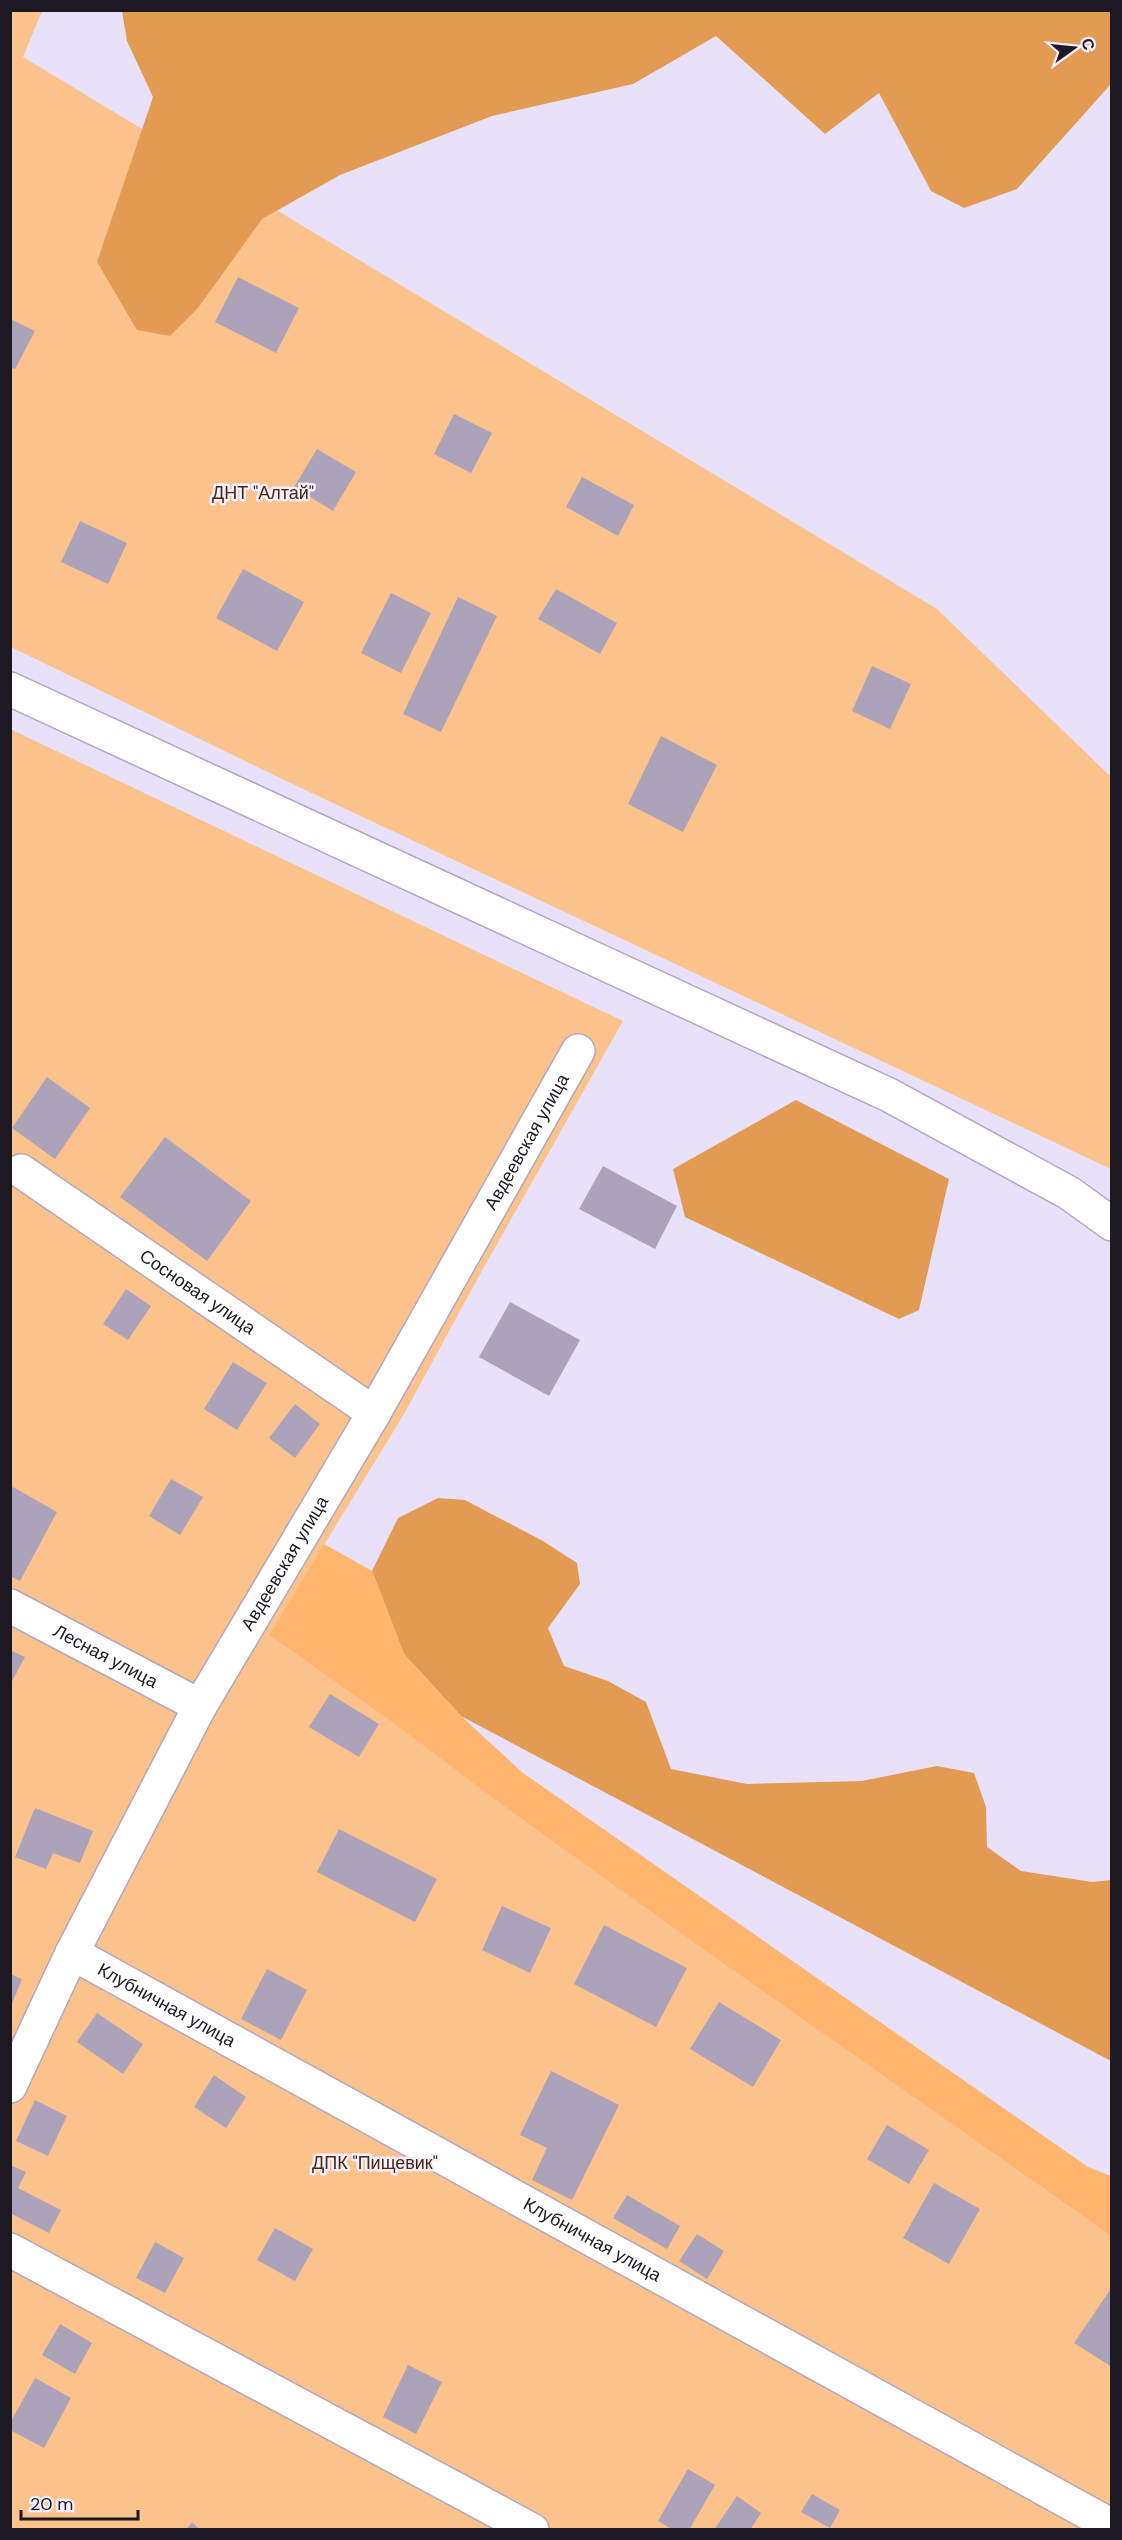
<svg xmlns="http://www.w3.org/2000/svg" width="1122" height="2540" font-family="'DM Sans',sans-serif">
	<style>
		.green { fill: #fbc28c }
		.forest { fill: #e39b53 }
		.water { fill: #ffb56d }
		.building { fill: #aca3bb }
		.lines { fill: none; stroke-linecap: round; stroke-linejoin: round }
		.minor-casing { stroke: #b0a7c0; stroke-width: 36 }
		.minor { stroke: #fff; stroke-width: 33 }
		.labels { text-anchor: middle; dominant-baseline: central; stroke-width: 5; stroke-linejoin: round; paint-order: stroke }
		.park-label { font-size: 18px; fill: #472a0a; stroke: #f5efff }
		.street-label { font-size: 18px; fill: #1c1922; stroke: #f5efff }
	</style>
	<rect width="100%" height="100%" fill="#e9e0f9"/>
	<g class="green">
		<path d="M10,11H42L23,57L937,609L1111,777V1169L282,779L11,647Z"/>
		<path d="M10,729L623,1021L479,1276L404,1414L269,1635L393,1723L510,1811L714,1957L1111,2236V2529H11Z"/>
	</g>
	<g class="forest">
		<path d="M122,11H1111V84L1017,189L964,208L931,191L879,93L825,134L716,36L633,84L492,116L340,175L262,219L198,308L170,336L137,330L97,262L153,97L127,41Z"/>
		<path d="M796,1100L949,1179L919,1310L899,1319L685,1217L673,1169Z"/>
		<path d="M438,1498L465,1500L543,1541L577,1563L580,1584L548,1628L564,1666L608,1681L646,1702L671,1769L747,1784L862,1781L937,1766L974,1773L986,1807L987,1847L1021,1871L1092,1882L1111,1880V2061L461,1716L404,1654L372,1571L398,1518Z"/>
	</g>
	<path class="water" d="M324,1544L372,1571L404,1654L461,1716L523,1773L1088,2167L1111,2176V2236L714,1957L510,1811L393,1723L269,1635Z"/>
	<g class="building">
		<path d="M238,277L299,308L276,353L215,322Z"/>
		<path d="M10,319L35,331L15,369L10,367Z"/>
		<path d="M454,414L492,433L471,473L434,454Z"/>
		<path d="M317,449L356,472L333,511L294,487Z"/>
		<path d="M582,477L634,505L618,536L566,507Z"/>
		<path d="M80,521L127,543L108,584L61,562Z"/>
		<path d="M243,569L304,602L277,651L216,618Z"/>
		<path d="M556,589L617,623L600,654L538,619Z"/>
		<path d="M391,593L431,613L401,673L361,653Z"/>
		<path d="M458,597L497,616L441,732L403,714Z"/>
		<path d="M872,666L911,684L890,729L852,711Z"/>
		<path d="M661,736L717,765L683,832L628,804Z"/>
		<path d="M47,1077L90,1108L55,1159L12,1128Z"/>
		<path d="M165,1137L251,1201L207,1261L120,1197Z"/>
		<path d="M603,1166L677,1206L655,1249L579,1209Z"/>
		<path d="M126,1289L151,1306L128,1340L103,1324Z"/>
		<path d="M510,1302L580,1340L549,1396L479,1357Z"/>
		<path d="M233,1362L267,1383L237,1430L204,1409Z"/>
		<path d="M295,1404L320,1424L295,1458L269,1438Z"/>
		<path d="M171,1479L203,1497L180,1535L149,1516Z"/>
		<path d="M13,1487L57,1512L20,1581L10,1576V1491Z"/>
		<path d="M10,1650L25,1657L10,1685Z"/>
		<path d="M330,1694L379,1724L359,1757L309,1727Z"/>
		<path d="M35,1808L93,1831L80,1863L53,1853L46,1869L15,1857Z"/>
		<path d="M339,1829L437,1879L415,1922L317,1872Z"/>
		<path d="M502,1906L551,1928L530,1973L482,1950Z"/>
		<path d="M604,1925L687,1968L656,2027L574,1984Z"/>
		<path d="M267,1969L307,1990L281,2040L241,2019Z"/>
		<path d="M10,1974L22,1979L11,2006H10Z"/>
		<path d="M719,2002L781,2040L753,2087L690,2049Z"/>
		<path d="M97,2013L143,2044L123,2074L77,2042Z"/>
		<path d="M551,2071L619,2105L572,2200L532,2180L547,2148L520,2135Z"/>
		<path d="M214,2075L246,2097L226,2128L194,2107Z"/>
		<path d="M35,2100L67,2116L48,2156L16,2141Z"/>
		<path d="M887,2125L929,2150L909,2184L867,2159Z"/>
		<path d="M10,2165L26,2172L18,2188L61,2210L49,2233L10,2213Z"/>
		<path d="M934,2183L980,2209L949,2264L903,2238Z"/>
		<path d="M627,2195L680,2226L667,2249L613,2218Z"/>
		<path d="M275,2228L313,2249L295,2281L257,2260Z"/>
		<path d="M697,2234L724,2251L707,2279L679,2261Z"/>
		<path d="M155,2242L184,2258L165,2293L136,2278Z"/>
		<path d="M1112,2287V2367L1074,2343Z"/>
		<path d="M60,2324L92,2343L75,2374L42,2355Z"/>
		<path d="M408,2365L442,2382L416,2434L383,2417Z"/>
		<path d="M35,2378L71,2398L44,2448L10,2430V2423Z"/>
		<path d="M688,2469L715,2485L689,2530H673L658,2521Z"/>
		<path d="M812,2494L840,2510L830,2528L801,2512Z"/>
		<path d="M737,2496L761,2513L750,2530H714Z"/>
		<path d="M192,2522L200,2530H186Z"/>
	</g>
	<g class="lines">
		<g class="minor-casing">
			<g id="minor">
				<path d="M10,689L889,1095L1069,1193L1112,1224"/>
				<path id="s1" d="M21,1171L374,1413"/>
				<path id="s2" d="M10,1606L200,1706"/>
				<path id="s3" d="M72,1953L1112,2526"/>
				<path id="s4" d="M10,2086L72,1953L200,1706L374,1413L578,1051"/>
				<path d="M10,2250L532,2530"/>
			</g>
		</g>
		<use href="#minor" class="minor"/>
	</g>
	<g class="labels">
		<g class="park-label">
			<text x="263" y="493">ДНТ "Алтай"</text>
			<text x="375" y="2163">ДПК "Пищевик"</text>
		</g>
		<g class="street-label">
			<text stroke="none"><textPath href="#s4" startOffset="1077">Авдеевская улица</textPath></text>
			<text stroke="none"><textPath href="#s1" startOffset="214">Сосновая улица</textPath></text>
			<text stroke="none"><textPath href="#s4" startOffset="591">Авдеевская улица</textPath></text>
			<text stroke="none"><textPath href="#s2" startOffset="108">Лесная улица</textPath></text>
			<text stroke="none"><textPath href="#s3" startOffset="108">Клубничная улица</textPath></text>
			<text stroke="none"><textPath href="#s3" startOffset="594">Клубничная улица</textPath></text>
		</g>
	</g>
	<rect width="1122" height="2540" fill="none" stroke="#1c1922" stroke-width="24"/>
	<g transform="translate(1074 48) rotate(75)" stroke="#f5efff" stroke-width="4.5" paint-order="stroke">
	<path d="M0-4.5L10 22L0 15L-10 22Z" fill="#1c1922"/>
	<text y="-9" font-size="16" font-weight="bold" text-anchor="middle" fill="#1c1922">С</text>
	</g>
	<path d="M21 2510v9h117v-9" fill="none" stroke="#1c1922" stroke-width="3"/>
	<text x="30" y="2510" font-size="18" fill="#1c1922" stroke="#f5efff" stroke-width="4.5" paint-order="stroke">20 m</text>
</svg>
